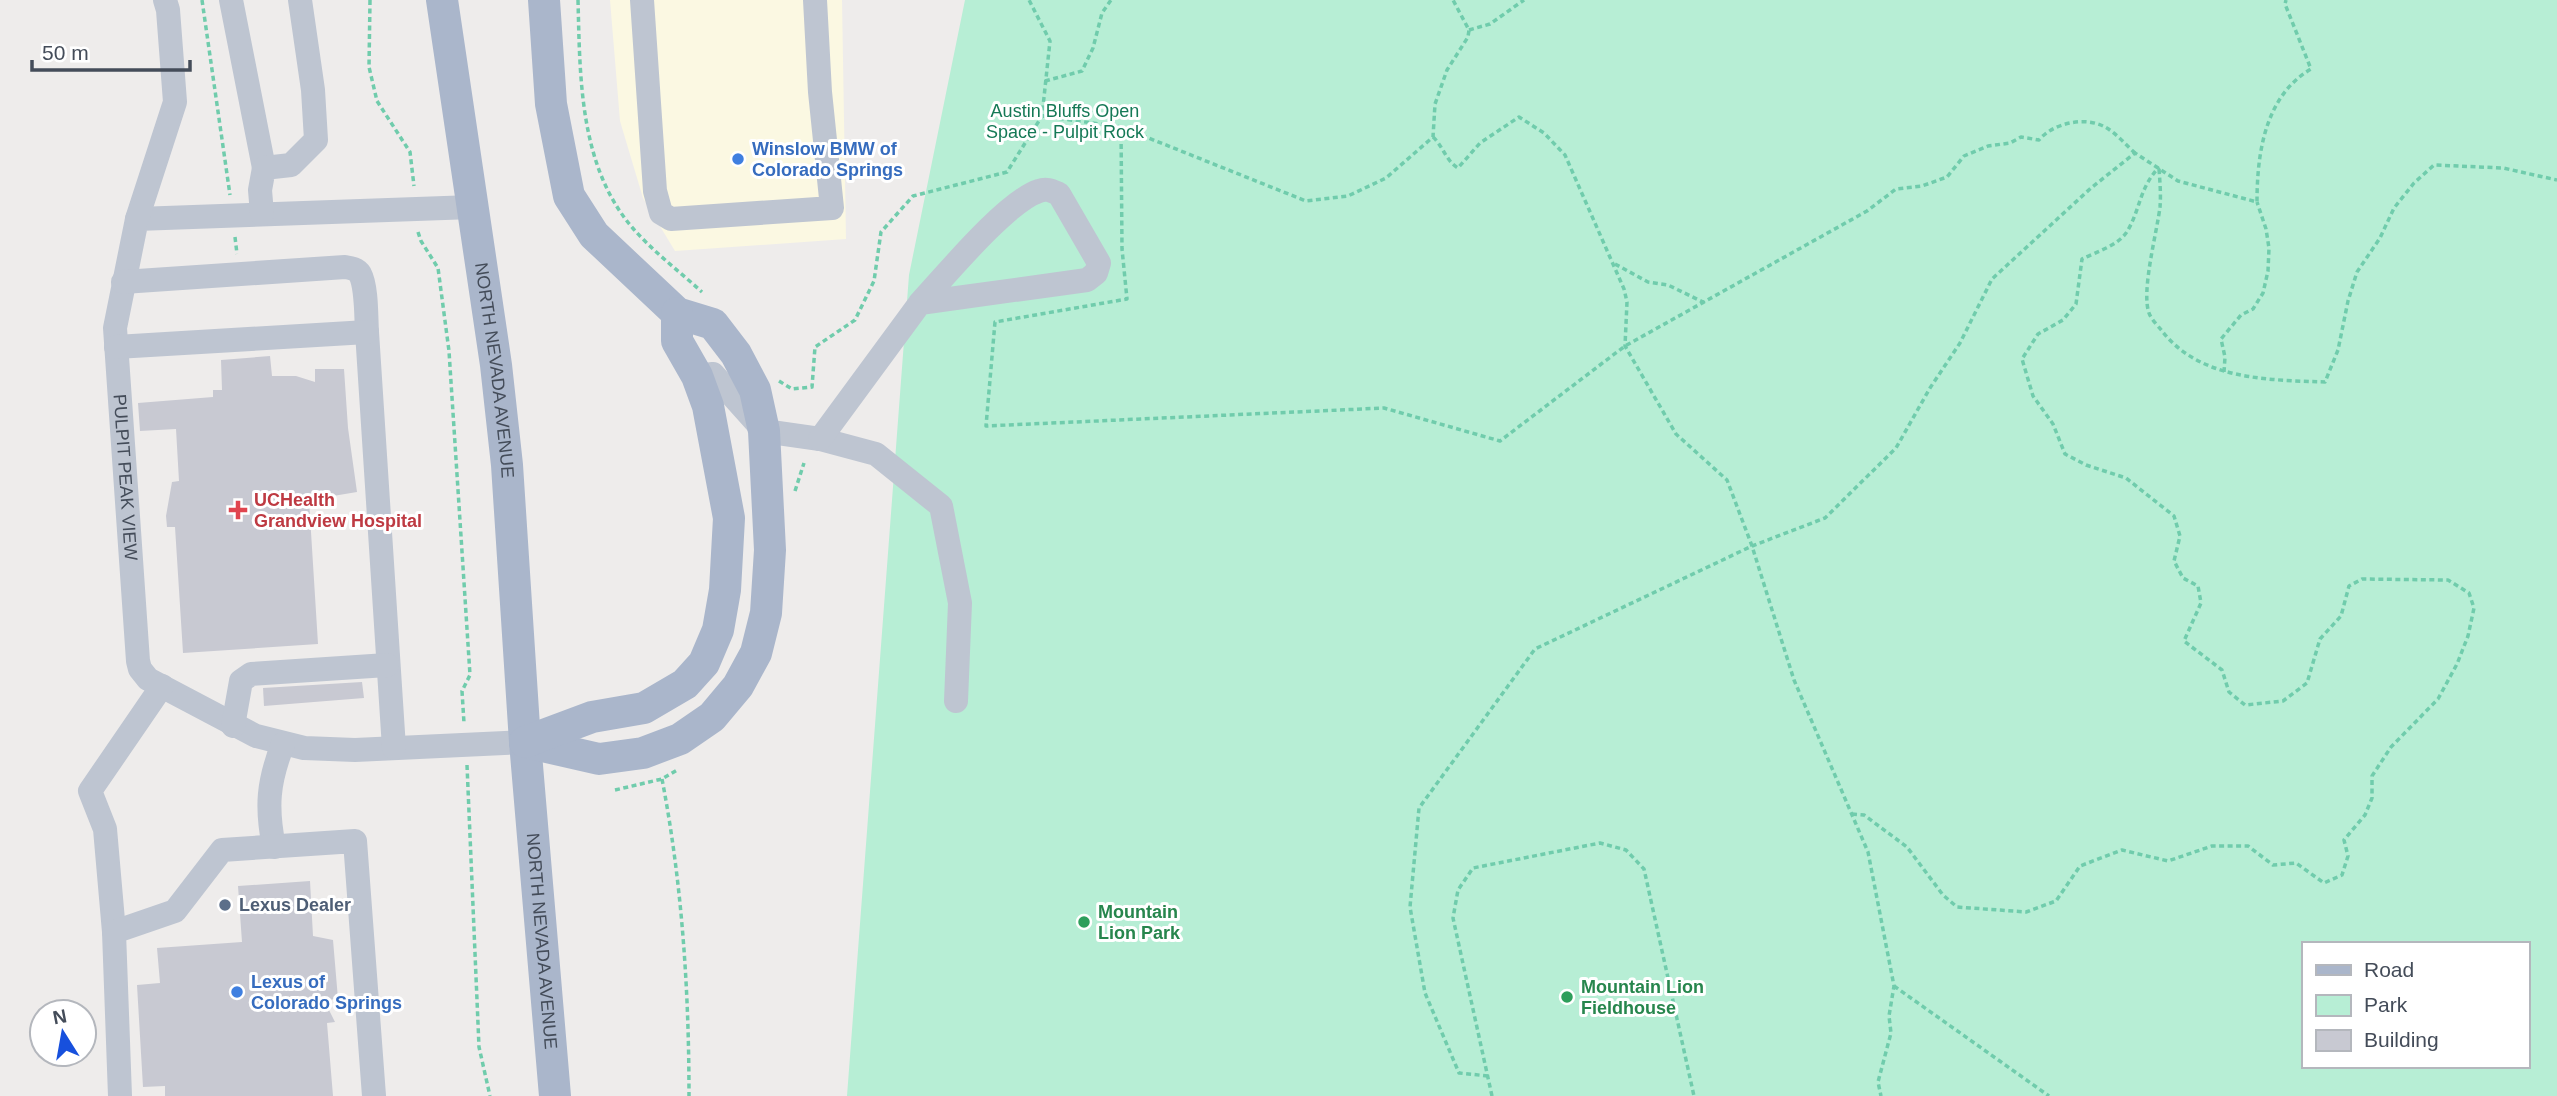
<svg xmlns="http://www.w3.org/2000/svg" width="2557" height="1096" font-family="Helvetica,sans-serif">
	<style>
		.commercial { fill: #fbf8e2 }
		.green { fill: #b7eed5; fill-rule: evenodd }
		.building { fill: #c8c9d2 }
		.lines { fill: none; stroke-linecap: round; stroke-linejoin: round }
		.path { stroke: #70ccac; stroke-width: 3.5; stroke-dasharray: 5 3.5; stroke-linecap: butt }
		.minor { stroke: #bec5d1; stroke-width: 24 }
		.major { stroke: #aab6cb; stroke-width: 32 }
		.shop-dot { fill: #3f7fe0; stroke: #fff; stroke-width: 2.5 }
		.health-dot { fill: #e0444e; stroke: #fff; stroke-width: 2.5 }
		.service-dot { fill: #5c6f8a; stroke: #fff; stroke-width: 2.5 }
		.leisure-dot { fill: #2e9e5b; stroke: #fff; stroke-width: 2.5 }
		.labels { text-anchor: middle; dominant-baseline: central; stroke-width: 6; stroke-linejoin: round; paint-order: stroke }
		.park-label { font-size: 18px; fill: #157956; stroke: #fff }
		.shop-label { font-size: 18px; font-weight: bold; fill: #366cbe; stroke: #fff; text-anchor: start }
		.street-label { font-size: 18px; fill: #444c59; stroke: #fff }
		.health-label { font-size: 18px; font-weight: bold; fill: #be3a42; stroke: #fff; text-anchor: start }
		.service-label { font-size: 18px; font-weight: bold; fill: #4e5e75; stroke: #fff; text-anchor: start }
		.leisure-label { font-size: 18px; font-weight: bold; fill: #27864d; stroke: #fff; text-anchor: start }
	</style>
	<rect width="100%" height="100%" fill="#eeeceb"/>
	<path class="commercial" d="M610,0H842L846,239L675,251L643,198L620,121Z"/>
	<path class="green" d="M965,0H2557V1096H847L909,275ZM2303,944H2527V1066H2303Z"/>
	<g class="building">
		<path d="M270,356L272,376H296L315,382V369H344L348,428L357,492L309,500L318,644L183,653L175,527H167L166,516L172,482L179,481L176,429L140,431L138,403L213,397V390H222L221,360Z"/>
		<path d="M362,682L364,698L264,706L263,688Z"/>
		<path d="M310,881L313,936L333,940L338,999L324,1000L335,1022L327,1023L333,1096H165V1086L143,1087L137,985L160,983L157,948L242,942L238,886Z"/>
	</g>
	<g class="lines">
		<g class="path">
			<path d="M202,0L230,195"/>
			<path d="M370,0L369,67L377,101L410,152L414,186"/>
			<path d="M578,0C580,76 579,164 631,226C651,250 679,271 702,292"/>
			<path d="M1469,30L1490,24L1524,0"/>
			<path d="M1045,81L1082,71L1093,48L1102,13L1111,0"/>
			<path d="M1042,116L1121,127L1306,201L1348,196L1386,178L1433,137L1435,104L1447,70L1468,37L1469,30L1453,0"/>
			<path d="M1121,127L1122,249L1127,299L995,322L986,426L1384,408L1500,441L1625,346L1867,211L1896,189L1922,186L1947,177L1964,156L1988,146L2010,143L2021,137L2039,140C2053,123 2085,116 2105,127C2116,133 2126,145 2135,153"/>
			<path d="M1433,137C1443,146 1446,161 1458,168L1480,143L1519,117L1544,133L1565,155L1624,289L1627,302L1625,346L1676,434L1727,480L1752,546L1794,680L1868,852L1894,986L1889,1016L1891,1033L1878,1082L1881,1096"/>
			<path d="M2159,169C2160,182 2161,195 2160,207C2157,232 2141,291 2149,313C2151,319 2158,326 2162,331C2200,380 2268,380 2325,382L2338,350L2348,301L2357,272L2380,238L2394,208L2414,183L2434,165L2503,168L2557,180"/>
			<path d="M418,232L421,241L438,268L449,351L470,675L462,691L464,723"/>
			<path d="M235,237L237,254"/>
			<path d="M1615,264L1648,282L1668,285L1705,303"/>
			<path d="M2224,372L2225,357L2221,339L2241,315L2253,309L2263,293L2268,271L2269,248L2266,229L2257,202"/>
			<path d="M779,381L792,389L812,387L815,347L855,320L874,281L881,232L913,196L1007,172L1042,116L1050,41L1029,0"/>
			<path d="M795,491L804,463"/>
			<path d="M467,765L479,1047L490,1096"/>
			<path d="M662,779C682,883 689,990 689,1096"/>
			<path d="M615,790L662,779L679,769"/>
			<path d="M1852,814L1864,815L1907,847L1943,895L1957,907L2026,912L2056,901L2080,866L2122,850L2168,861L2212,846H2248L2273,865L2296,863L2324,883L2342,875L2348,856L2344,840L2365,815L2372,798V776L2391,747L2438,699L2457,664L2468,636L2474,608L2469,593L2448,580L2362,579L2349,586L2341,616L2320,639L2307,683L2283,701L2245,705L2229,692L2222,670L2184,641L2201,603L2198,586L2183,578L2174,561L2180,536L2174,516L2126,478L2086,465L2065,454L2053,424L2033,396L2022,359L2038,334L2063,320L2076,304L2082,259C2096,252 2120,245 2128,230C2141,207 2139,189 2159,167"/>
			<path d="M1894,986L2049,1096"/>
			<path d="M1488,1076L1459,1073L1425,993L1410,907L1419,808L1535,649L1752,546L1825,518L1896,448L1930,388L1960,343L1992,279L2091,188L2135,153L2178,181L2257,202C2257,153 2265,96 2311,69L2285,4L2286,0"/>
			<path d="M1492,1096L1453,918L1458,890L1473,868L1600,843L1626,850L1644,869L1694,1096"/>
		</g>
		<g class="minor">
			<path d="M231,0L264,168"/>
			<path d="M642,0L655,191L661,213L671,219L832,208L820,92L815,0"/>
			<path id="s1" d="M473,207L137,219L115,328L138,661L140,669L148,679L256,736L304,748L355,750L525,742"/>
			<path d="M262,214L260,190L264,168L291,165L316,140L313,90L300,0"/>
			<path d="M137,219L175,102L168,10L165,0"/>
			<path d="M123,282L345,267C351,268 357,269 360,274C367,287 366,318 367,332L394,748"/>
			<path d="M116,347L367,332"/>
			<path d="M697,376L713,374L764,431L820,439L876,454L941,506L960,603L956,701"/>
			<path d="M820,439L920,303L1087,280L1096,273L1099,263L1059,194C1052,191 1047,188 1039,191C1007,201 945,276 920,303"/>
			<path d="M233,726L241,681L251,674L387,665"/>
			<path d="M274,847C266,807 268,782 283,744"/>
			<path d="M114,932L105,829L90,791L162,686"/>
			<path d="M120,1096L114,932L175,911L222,850L355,841L374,1096"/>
		</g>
		<g class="major">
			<path id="s2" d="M442,0L496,365L507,465L525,742L555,1096"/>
			<path d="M525,742L599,759L643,753L680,739L712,717L738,686L756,653L766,613L770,550L764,431L755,390L736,354L713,324L677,313L594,235L569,196L551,104L544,0"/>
			<path d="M525,742L592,717L644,708L685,684L704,663L718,630L725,590L729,518L708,406L697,376L677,341V313"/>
		</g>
	</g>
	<g class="shop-dot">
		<circle cx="738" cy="159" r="7"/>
		<circle cx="237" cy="992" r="7"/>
	</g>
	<path class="health-dot" d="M234.5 499.5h7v7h7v7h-7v7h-7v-7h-7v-7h7z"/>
	<circle class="service-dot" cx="225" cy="905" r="7"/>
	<g class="leisure-dot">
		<circle cx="1084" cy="922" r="7"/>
		<circle cx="1567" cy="997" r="7"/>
	</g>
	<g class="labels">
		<g class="park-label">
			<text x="1065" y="111">Austin Bluffs Open<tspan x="1065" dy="21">Space - Pulpit Rock</tspan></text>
		</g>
		<g class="shop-label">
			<text x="752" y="149">Winslow BMW of<tspan x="752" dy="21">Colorado Springs</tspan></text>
			<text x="251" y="982">Lexus of<tspan x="251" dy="21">Colorado Springs</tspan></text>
		</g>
		<g class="street-label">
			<text stroke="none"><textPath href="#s2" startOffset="374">NORTH NEVADA AVENUE</textPath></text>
			<text stroke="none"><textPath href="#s1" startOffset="597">PULPIT PEAK VIEW</textPath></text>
			<text stroke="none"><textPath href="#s2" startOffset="947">NORTH NEVADA AVENUE</textPath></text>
		</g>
		<g class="health-label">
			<text x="254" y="500">UCHealth<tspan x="254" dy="21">Grandview Hospital</tspan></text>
		</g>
		<g class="service-label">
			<text x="239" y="905">Lexus Dealer</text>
		</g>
		<g class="leisure-label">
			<text x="1098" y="912">Mountain<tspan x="1098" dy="21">Lion Park</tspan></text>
			<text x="1581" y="987">Mountain Lion<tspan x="1581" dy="21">Fieldhouse</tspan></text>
		</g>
	</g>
	<rect x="2302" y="942" width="228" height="126" fill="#ffffff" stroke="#b4b7bd" stroke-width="2"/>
	<rect x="2316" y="965" width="35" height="10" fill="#aab6cb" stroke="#b4b7bd" stroke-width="2"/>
	<text x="2364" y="977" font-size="21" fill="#444c59">Road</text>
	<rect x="2316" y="995" width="35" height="21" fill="#b7eed5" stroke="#b4b7bd" stroke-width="2"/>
	<text x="2364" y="1012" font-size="21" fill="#444c59">Park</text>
	<rect x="2316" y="1030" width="35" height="21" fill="#c8c9d2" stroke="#b4b7bd" stroke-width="2"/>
	<text x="2364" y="1047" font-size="21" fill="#444c59">Building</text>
	<g transform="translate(63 1033) rotate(349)"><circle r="33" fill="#ffffff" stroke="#b4b7bd" stroke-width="2"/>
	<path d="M0-5L12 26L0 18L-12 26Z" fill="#1750dd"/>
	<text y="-10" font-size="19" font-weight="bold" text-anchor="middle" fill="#444c59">N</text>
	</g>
	<path d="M32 60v10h158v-10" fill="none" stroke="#444c59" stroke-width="3.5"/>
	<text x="42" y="60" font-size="21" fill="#444c59" stroke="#ffffff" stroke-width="5" paint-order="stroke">50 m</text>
</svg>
